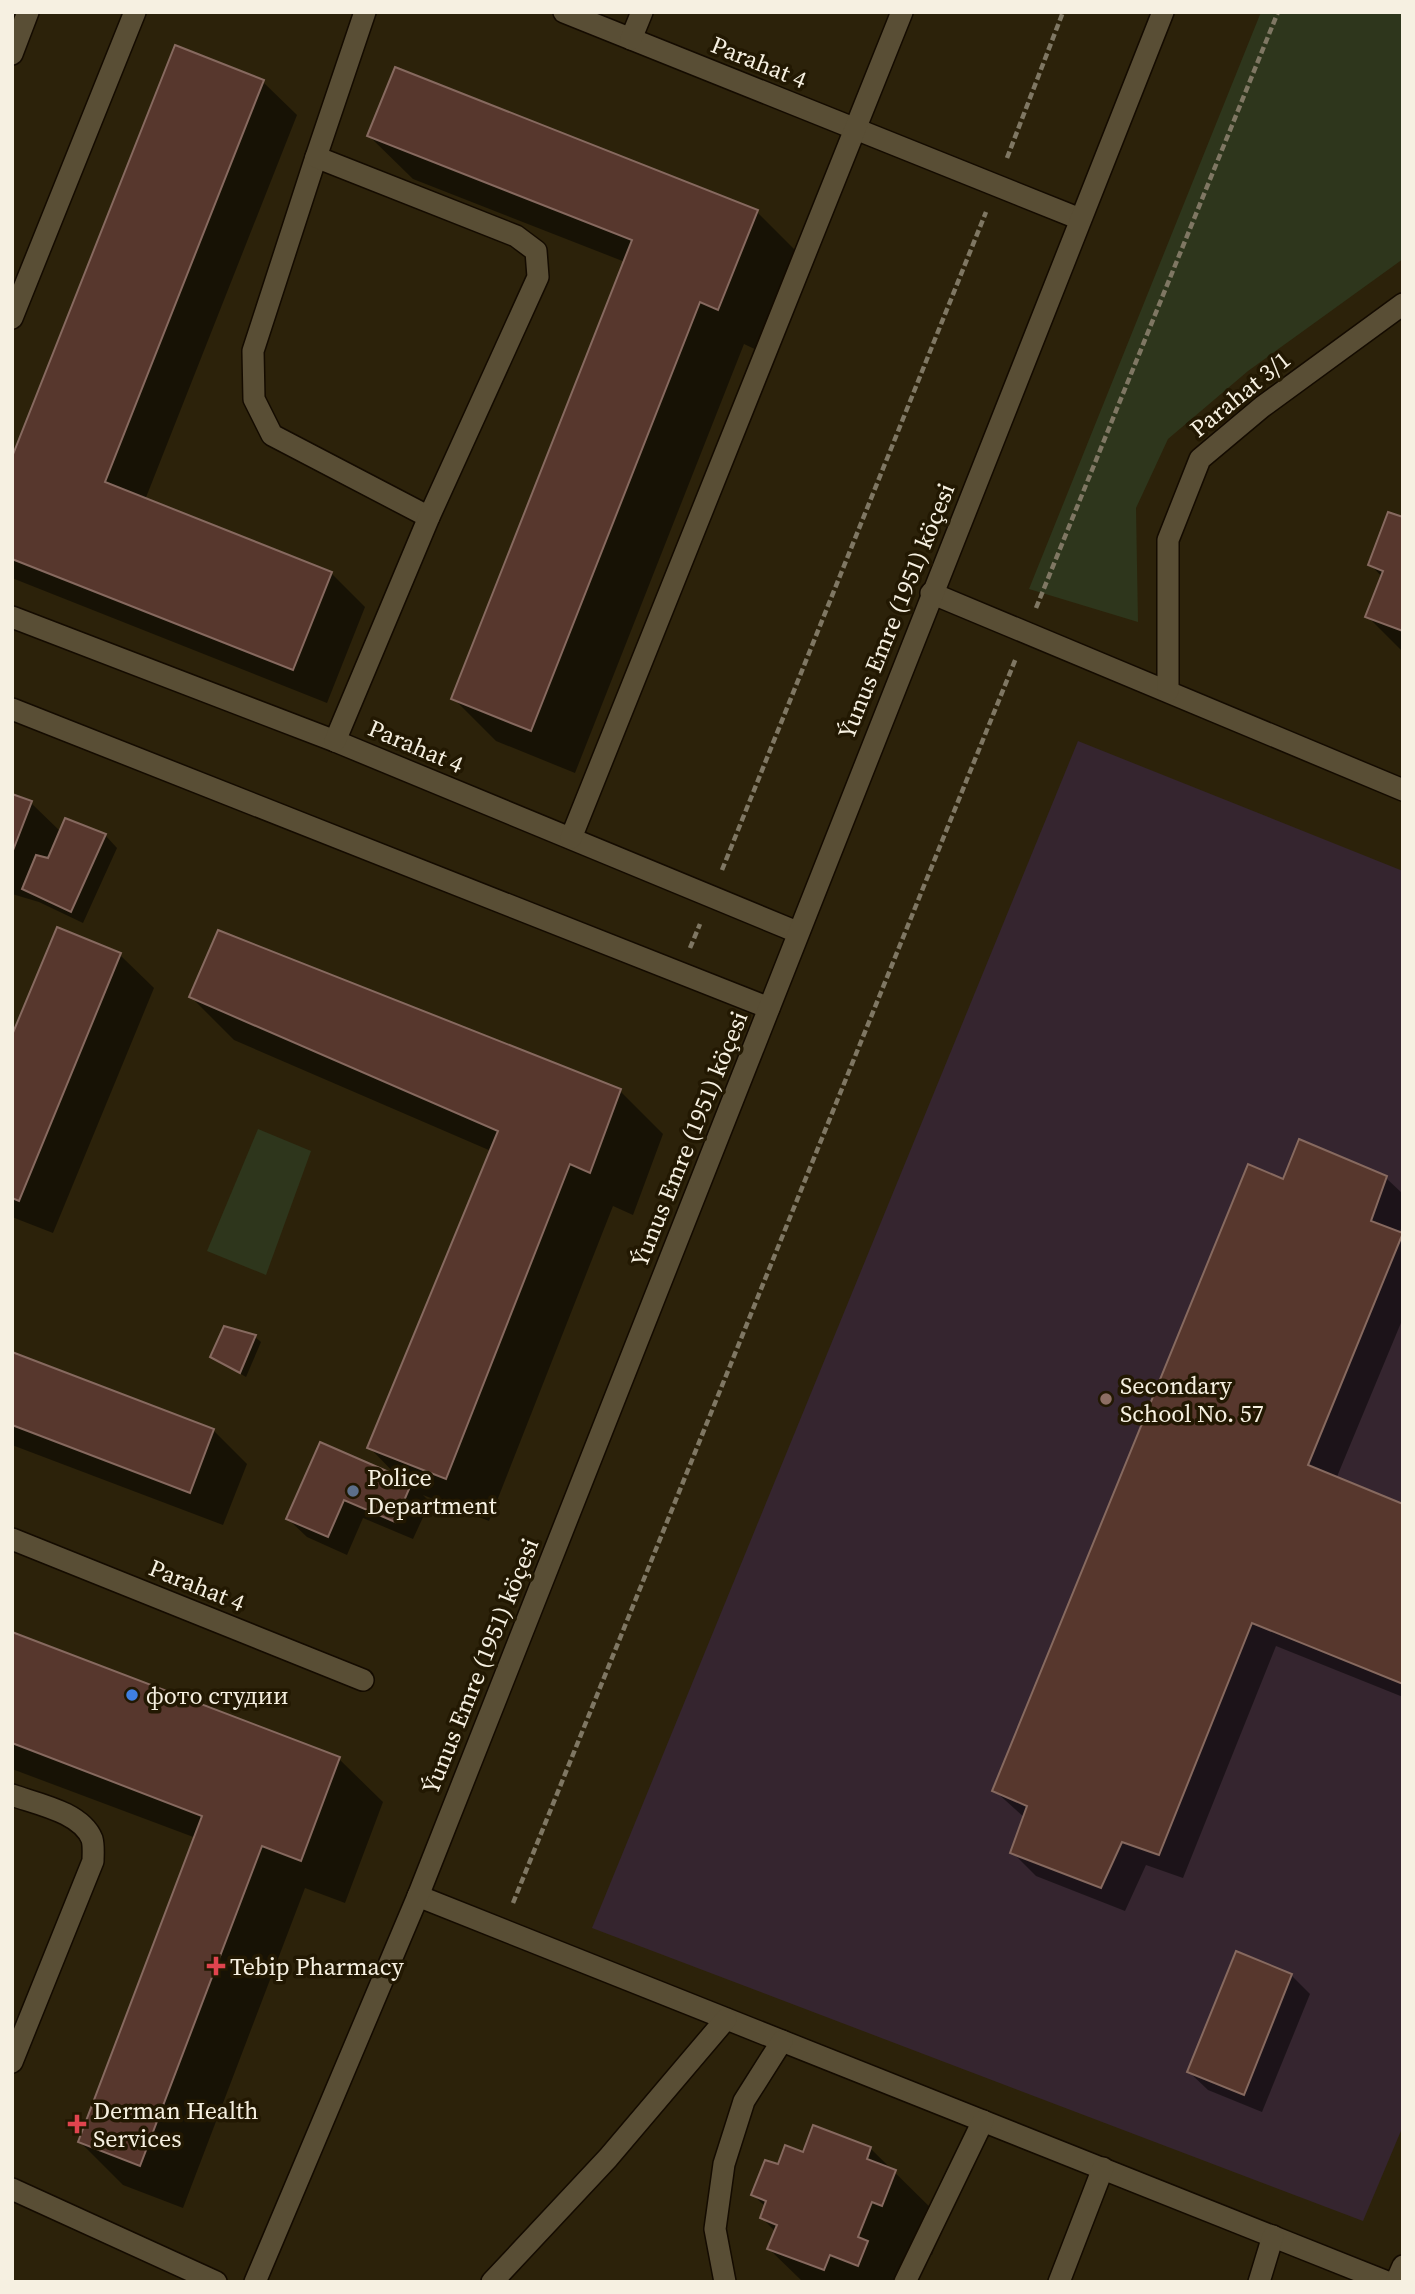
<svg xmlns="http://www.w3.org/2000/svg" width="1415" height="2294" font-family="'Source Serif 4',serif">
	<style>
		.education { fill: #35252f }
		.green { fill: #2e361c }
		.shadow { fill: #0007 }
		.building { fill: #57372d; stroke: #86695f; stroke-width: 2 }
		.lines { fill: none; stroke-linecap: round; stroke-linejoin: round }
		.minor-casing { stroke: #140b00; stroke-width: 24 }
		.path { stroke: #7f7763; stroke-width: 4.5; stroke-dasharray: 7 3.5; stroke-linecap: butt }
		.minor { stroke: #594e35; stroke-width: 21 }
		.education-dot { fill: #8d6e63; stroke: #221802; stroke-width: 2.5 }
		.service-dot { fill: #5c6f8a; stroke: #221802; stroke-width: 2.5 }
		.shop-dot { fill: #3f7fe0; stroke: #221802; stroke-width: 2.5 }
		.health-dot { fill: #e0444e; stroke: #221802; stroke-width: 2.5 }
		.labels { text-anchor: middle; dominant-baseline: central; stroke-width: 7; stroke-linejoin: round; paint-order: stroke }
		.street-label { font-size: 24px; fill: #f6f0e1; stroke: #221802 }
		.poi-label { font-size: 24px; fill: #f6f0e1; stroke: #221802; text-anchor: start }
	</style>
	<rect width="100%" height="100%" fill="#2c220a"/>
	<path class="education" d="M1078,741L1403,871V2126L1363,2221L592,1928Z"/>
	<g class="green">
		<path d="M1261,12H1403V259L1248,371L1168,439L1136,508L1138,622L1029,589Z"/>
		<path d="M258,1129L311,1151L266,1275L207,1251Z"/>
	</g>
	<g class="shadow">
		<path d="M263,82L297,115L145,500L331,573L365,607L327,703L12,578V462Z"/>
		<path d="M369,136L757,212L800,255L761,352L744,344L575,773L496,741L453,698L625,262L413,179Z"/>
		<path d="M1403,519V652L1367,616L1382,577L1370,564Z"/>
		<path d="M12,795L31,803L61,832L105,835L117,848L83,923L39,902L12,894Z"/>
		<path d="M57,929L120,955L154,988L53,1233L12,1217V1039Z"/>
		<path d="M191,997L620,1091L663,1134L633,1215L613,1206L489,1521L423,1495L430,1502L413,1539L363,1518L347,1555L307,1537L288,1519L398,1477L369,1447L491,1151L234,1040Z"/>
		<path d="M1386,1178L1403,1194V1223L1399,1234L1403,1235V1318L1336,1479L1403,1506V1697L1276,1646L1183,1878L1146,1865L1125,1911L1036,1876L1012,1852L1025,1818L995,1791L1284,1181Z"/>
		<path d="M255,1337L261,1342L246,1377L212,1357Z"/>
		<path d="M12,1354L213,1430L247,1464L223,1525L12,1445Z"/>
		<path d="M12,1634L339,1759L383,1802L345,1903L305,1888L183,2208L123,2185L80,2142L196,1838L12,1769Z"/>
		<path d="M1291,1975L1310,1994L1262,2112L1208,2090L1189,2072Z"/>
		<path d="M870,2148L944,2221L932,2255L921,2250L909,2282H803L769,2249L776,2232L762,2218L766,2207L753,2195L779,2167L804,2154Z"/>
	</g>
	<g class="building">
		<path d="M175,45L264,80L105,482L332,572L293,670L12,559V457Z"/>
		<path d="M395,67L758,210L718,310L700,302L531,731L451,699L632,240L367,136Z"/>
		<path d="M1388,512L1403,517V631L1365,617L1383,571L1368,565Z"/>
		<path d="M12,794L32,801L12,853Z"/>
		<path d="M65,818L106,834L71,912L22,889L36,855L48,858Z"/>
		<path d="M57,927L121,953L19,1201L12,1198V1035Z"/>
		<path d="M218,930L621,1089L590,1173L570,1164L446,1479L367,1448L498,1131L189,997Z"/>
		<path d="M1299,1139L1387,1176L1371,1221L1403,1233L1308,1465L1403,1504V1684L1252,1623L1159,1855L1122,1842L1101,1888L1010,1853L1027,1806L992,1791L1248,1164L1283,1179Z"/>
		<path d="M224,1326L256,1335L240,1373L210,1357Z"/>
		<path d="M12,1352L214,1429L190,1493L12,1425Z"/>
		<path d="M320,1442L412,1482L395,1522L344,1500L328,1537L286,1519Z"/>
		<path d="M12,1632L340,1757L301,1861L262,1846L140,2166L78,2142L202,1816L12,1743Z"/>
		<path d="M1236,1951L1292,1974L1244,2095L1187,2072Z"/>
		<path d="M813,2125L871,2147L867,2159L896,2170L882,2206L872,2202L858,2237L868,2241L858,2266L830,2255L824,2270L767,2249L777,2225L760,2218L766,2201L751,2195L765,2160L778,2164L785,2145L803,2152Z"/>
	</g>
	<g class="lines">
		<g class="minor-casing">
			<g id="minor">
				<path d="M564,12L1080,219"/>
				<path d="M631,39L642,12"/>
				<path d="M12,54L28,12"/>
				<path d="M316,157L253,351L254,399L272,435L429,517"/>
				<path d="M12,318L135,12"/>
				<path d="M931,593L1403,790"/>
				<path d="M12,617L335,741L797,932"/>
				<path d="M1168,691V540L1200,459L1262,407L1403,304"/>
				<path d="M12,709L769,1008"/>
				<path d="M335,741L429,517L538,277L536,251L516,236L316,157L365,12"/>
				<path d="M571,838L902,12"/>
				<path d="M12,1539L363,1680"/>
				<path d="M12,1795C37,1804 81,1812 92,1839C94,1846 93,1855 93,1861L12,2062"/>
				<path d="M418,1896L1387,2282"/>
				<path d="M12,2189L216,2282"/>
				<path d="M255,2282L418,1896L1163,12"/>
				<path d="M492,2282L608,2158L726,2019"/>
				<path d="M725,2282L715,2229L724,2164L744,2101L782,2041"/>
				<path d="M905,2282L983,2121"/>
				<path d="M1059,2282L1103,2168"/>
				<path d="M1259,2282L1273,2236"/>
				<path d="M1396,2282L1403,2266"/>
			</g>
		</g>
		<g class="path">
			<path d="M1007,158L1063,12"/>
			<path d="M1036,608L1278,12"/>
			<path d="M722,870L986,212"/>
			<path d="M690,948L700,924"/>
			<path d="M513,1903L1016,658"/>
		</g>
		<use href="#minor" class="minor"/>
	</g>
	<circle class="education-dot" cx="1106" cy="1399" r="7"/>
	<circle class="service-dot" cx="353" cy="1491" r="7"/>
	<circle class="shop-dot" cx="132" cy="1695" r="7"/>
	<g class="health-dot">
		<path d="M212.5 1955.5h7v7h7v7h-7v7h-7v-7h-7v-7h7z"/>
		<path d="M73.5 2113.5h7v7h7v7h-7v7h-7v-7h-7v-7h7z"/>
	</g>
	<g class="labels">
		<g class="street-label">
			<text transform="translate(759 62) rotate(22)">Parahat 4</text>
			<text transform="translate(1240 394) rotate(-39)">Parahat 3/1</text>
			<text transform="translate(896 611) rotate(-68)">Ýunus Emre (1951) köçesi</text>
			<text transform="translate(416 746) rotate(23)">Parahat 4</text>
			<text transform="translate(689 1139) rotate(-68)">Ýunus Emre (1951) köçesi</text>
			<text transform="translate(197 1585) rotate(22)">Parahat 4</text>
			<text transform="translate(480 1666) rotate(-68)">Ýunus Emre (1951) köçesi</text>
		</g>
		<g class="poi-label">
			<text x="1120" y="1385">Secondary<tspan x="1120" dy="28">School No. 57</tspan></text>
			<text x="367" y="1477">Police<tspan x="367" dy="28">Department</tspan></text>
			<text x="146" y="1695">фото студии</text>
			<text x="230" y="1966">Tebip Pharmacy</text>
			<text x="93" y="2110">Derman Health<tspan x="93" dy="28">Services</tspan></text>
		</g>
	</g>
	<rect width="1415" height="2294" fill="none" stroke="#f6f0e1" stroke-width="28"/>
</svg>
